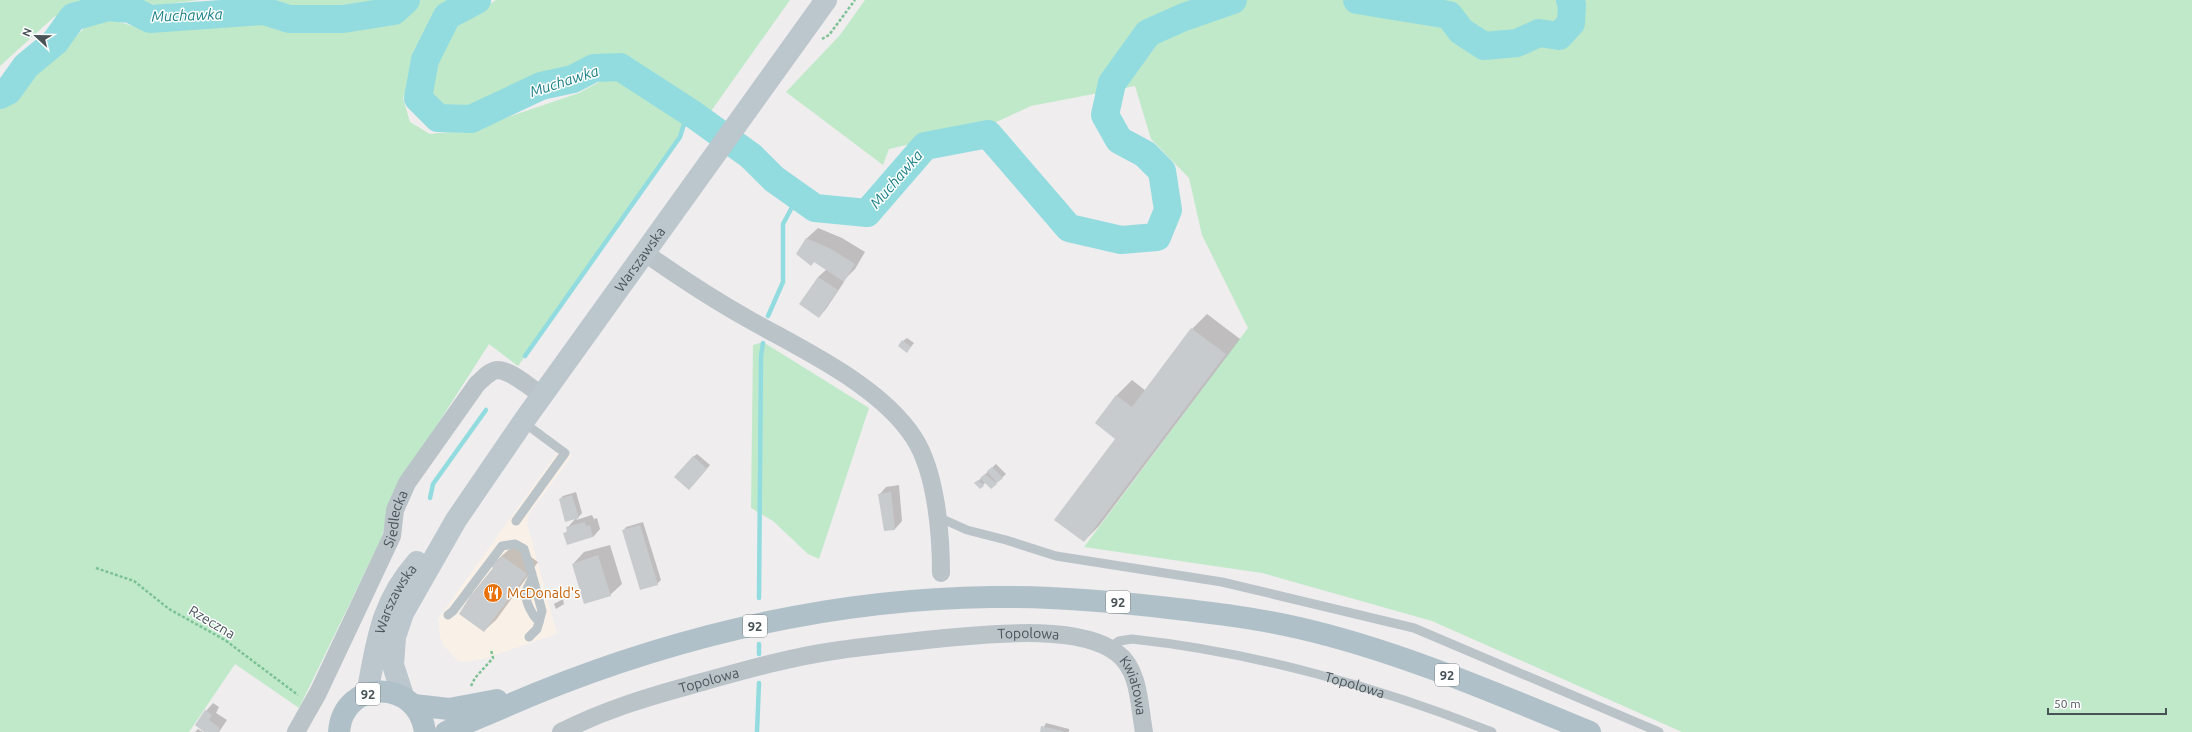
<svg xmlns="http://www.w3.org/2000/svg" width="2192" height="732" font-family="Ubuntu,sans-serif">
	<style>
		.commercial { fill: #f9f1e8 }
		.green { fill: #c0e9ca }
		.shadow { fill: #0003 }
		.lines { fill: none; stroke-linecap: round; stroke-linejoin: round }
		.stream { stroke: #92dce0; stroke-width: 4.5 }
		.river { stroke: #92dce0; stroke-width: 28 }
		.building { fill: #c8cbce }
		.path { stroke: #7cc295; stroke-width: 2.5; stroke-dasharray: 3 2; stroke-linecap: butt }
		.service { stroke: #bac3c8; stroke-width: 9 }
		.minor { stroke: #bac3c8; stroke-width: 18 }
		.secondary { stroke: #bbc6cd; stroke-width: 22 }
		.primary { stroke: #b0c0c9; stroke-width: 22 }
		.labels { text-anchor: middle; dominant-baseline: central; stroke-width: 3; stroke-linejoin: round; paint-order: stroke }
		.shield { fill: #fff; stroke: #7f878a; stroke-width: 1 }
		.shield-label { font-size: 13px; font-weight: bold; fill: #485358 }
		.street-label { font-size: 14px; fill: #485358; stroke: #fff }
		.food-label { font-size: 14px; fill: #c56008; stroke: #fff; text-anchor: start }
		.water-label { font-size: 15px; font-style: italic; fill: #1c8289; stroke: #fff }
	</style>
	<rect width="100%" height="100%" fill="#efedee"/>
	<path class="commercial" d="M562,446L572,456L528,515L527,523L557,634L483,659L466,662L458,661L444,646L440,637L438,619Z"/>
	<g class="green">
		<path d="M0,0H199L159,5L96,0L54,17L0,66Z"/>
		<path d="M262,0H398L392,6L290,14Z"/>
		<path d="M416,0H457L453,2L428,33L417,59L403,98L410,122L430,134L469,130L579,93L601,81L623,79L686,117L680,137L518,366L489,344L391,497L382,537L299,708L235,664L189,732H0V106L90,23L110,19L142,29L268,17L288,25L385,24L404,12Z"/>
		<path d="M496,0H790L709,114L620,60H598L558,72L464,112L426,98L428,71L447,30Z"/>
		<path d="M865,0H2192V732H1682L1432,621L1262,573L1084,547L1248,328L1202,235L1189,178L1151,139L1135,86L1031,106L957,140L919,142L889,149L883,165L786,92L840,35Z"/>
		<path d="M763,342L869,408L819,559L808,554L773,521L751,508L753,345Z"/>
	</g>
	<g class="shadow">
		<path d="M818,228L842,238L865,252L855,269L843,281L844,282L826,309L819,317L818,277L827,269L806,239Z"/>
		<path d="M1207,314L1240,339L1099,526L1084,541L1117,438L1096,423L1117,395L1132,380L1146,391L1192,329Z"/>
		<path d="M907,338L914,343L910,348L903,341Z"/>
		<path d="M697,454L710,465L692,486L693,457Z"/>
		<path d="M996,464L1006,474L996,483L986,482L980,488L976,483Z"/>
		<path d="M899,485L902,521L895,529L885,530L879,495L886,487Z"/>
		<path d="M576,492L582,513L576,520L592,515L594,519L597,518L600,529L593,537L564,534L568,530L567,528L577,517L560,499L563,496Z"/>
		<path d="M643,522L661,580L657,584L623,531L626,527Z"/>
		<path d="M514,545L538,562L496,620L484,631L472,594L494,567L493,566L496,561Z"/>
		<path d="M610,545L622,584L610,595L573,564L584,552Z"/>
		<path d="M563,599L564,604L556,609L554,604Z"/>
		<path d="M213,703L219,707L216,713L227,720L219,732H206V711Z"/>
		<path d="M1046,723L1069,729V732H1041Z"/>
		<path d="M198,729L203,732H195Z"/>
	</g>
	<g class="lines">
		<g class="stream">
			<path d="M768,316L783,282V224L798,196"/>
			<path d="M525,356L680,137L688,111"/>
			<path d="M430,498L433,484L486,410"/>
			<path d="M759,598L761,356L763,343"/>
			<path d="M759,654V644"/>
			<path d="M757,732L759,683"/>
		</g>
		<g class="river">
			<path d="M477,0L447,16L425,60L418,98L438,118L471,119L541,86L573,79L594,68L620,67L694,115L751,156L774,179L815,208L867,213L925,146L988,134L1069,228L1121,240L1157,237L1168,210L1162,171L1145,154L1119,140L1105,115L1112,83L1148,33L1184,17L1233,0"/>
			<path d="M1357,0L1449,15L1461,31L1484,46L1517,43L1539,33L1559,36L1571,23L1572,5L1570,0"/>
			<path d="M0,95L8,91L26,66L55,42L73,17L108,7L130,9L150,19L264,11L289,19H343L394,11L406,0"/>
		</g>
	</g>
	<g class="building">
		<path d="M806,238L831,249L855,264L844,282L814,262L811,266L796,254Z"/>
		<path d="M818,277L838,290L819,318L799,304Z"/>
		<path d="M1191,328L1226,354L1084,542L1054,520L1115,439L1095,423L1116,395L1132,407Z"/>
		<path d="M902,340L911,347L907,353L898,346Z"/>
		<path d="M693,456L707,469L689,490L674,477Z"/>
		<path d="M992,467L1003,478L997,483L987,471Z"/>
		<path d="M985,474L997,484L991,489L980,478Z"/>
		<path d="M978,480L984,486L980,489L974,483Z"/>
		<path d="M891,492L895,530L884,531L878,494Z"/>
		<path d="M572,495L579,518L565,522L559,499Z"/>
		<path d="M585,522L586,526L590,525L593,537L567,545L563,533L567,532L566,527Z"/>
		<path d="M640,525L658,585L640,590L622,530Z"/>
		<path d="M598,555L611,596L584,604L572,564Z"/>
		<path d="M502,556L527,574L484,632L459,614L472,593L473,594L493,568L491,566L495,561L497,562Z"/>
		<path d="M205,710L212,715L209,720L220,728L218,732H204L195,725Z"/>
		<path d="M1041,726L1063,731V732H1040Z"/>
	</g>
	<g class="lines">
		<g class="path">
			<path d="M822,39L829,35L855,0"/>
			<path d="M96,568L134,581L169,609L225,640L298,695"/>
			<path d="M471,686L475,678L493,658L491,650"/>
		</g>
		<g class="service">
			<path d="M938,517L967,530L1006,540L1056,556L1222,582L1414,628L1659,732"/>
			<path d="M516,521L565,453L523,422"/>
			<path d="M533,578L542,611L539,622"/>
			<path d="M448,615L453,611L502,546L515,544L524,549L532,574C533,581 527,586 526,592C525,602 532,615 539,622L537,629L529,637"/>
			<path id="s1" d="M1109,648L1119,641L1132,639C1253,652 1379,687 1492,732"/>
		</g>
		<g class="minor">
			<path d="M645,253C679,277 714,300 750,320C803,350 881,386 914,438C936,472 941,533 941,573"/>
			<path id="s2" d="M296,732L318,693L392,536L395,510L407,483L477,384C483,379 490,370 498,370C513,371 530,388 542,395"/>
			<path id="s3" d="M561,732C602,711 644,698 688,686C738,672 789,657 840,650C875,645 910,642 945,638C991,634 1079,624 1117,653C1140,670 1139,706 1144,732"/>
		</g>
		<g class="secondary">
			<path id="s4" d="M367,694C377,643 380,604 417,562"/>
			<path id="s5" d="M403,696L393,665L395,637L403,613L456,520L523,422L826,0"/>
		</g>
		<g class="primary">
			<path d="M414,705L449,709L497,700"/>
			<path d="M339,732C343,678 418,678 425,732"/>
			<path d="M446,732C462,724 479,718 495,711C650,642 821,599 991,597C1051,596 1110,601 1169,608C1213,613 1256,618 1299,628C1399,651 1495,693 1590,732"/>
		</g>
	</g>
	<defs>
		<g id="restaurant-disc" transform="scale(1)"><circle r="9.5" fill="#e8710a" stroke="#fff"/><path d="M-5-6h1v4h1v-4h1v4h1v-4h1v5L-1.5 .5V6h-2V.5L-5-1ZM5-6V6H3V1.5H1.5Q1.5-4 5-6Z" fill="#fff"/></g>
	</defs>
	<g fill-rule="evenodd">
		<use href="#restaurant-disc" x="493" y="593"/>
	</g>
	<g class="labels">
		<g class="shield">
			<rect x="1106" y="591" width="24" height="22" rx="3"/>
			<rect x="743" y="615" width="24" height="22" rx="3"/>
			<rect x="1435" y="664" width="24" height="22" rx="3"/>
			<rect x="356" y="683" width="24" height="22" rx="3"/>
		</g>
		<g class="shield-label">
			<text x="1118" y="602">92</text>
			<text x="755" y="626">92</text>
			<text x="1447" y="675">92</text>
			<text x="368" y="694">92</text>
		</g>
		<g class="street-label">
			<text stroke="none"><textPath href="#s5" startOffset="512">Warszawska</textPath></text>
			<text stroke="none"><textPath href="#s2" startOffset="236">Siedlecka</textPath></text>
			<text stroke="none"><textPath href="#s4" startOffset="100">Warszawska</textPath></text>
			<text transform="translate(212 622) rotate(31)">Rzeczna</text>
			<text stroke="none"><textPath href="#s3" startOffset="481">Topolowa</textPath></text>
			<text stroke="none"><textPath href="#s3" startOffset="157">Topolowa</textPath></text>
			<text stroke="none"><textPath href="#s1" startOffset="253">Topolowa</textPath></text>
			<text stroke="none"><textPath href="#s3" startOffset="611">Kwiatowa</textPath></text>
		</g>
		<g class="food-label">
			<text x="507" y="593">McDonald's</text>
		</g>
		<g class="water-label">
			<text transform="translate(187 15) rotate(-2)">Muchawka</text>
			<text transform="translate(564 81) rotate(-18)">Muchawka</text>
			<text transform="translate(896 179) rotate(-49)">Muchawka</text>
		</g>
	</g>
	<g transform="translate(36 36) rotate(292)" stroke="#ffffff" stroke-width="3" paint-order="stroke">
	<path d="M0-3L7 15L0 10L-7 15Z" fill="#485358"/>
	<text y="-6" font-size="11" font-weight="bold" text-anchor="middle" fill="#485358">N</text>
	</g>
	<path d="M2048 708v6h118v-6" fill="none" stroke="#485358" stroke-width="2"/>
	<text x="2054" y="708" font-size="12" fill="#485358" stroke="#ffffff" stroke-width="3" paint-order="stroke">50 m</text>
</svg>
